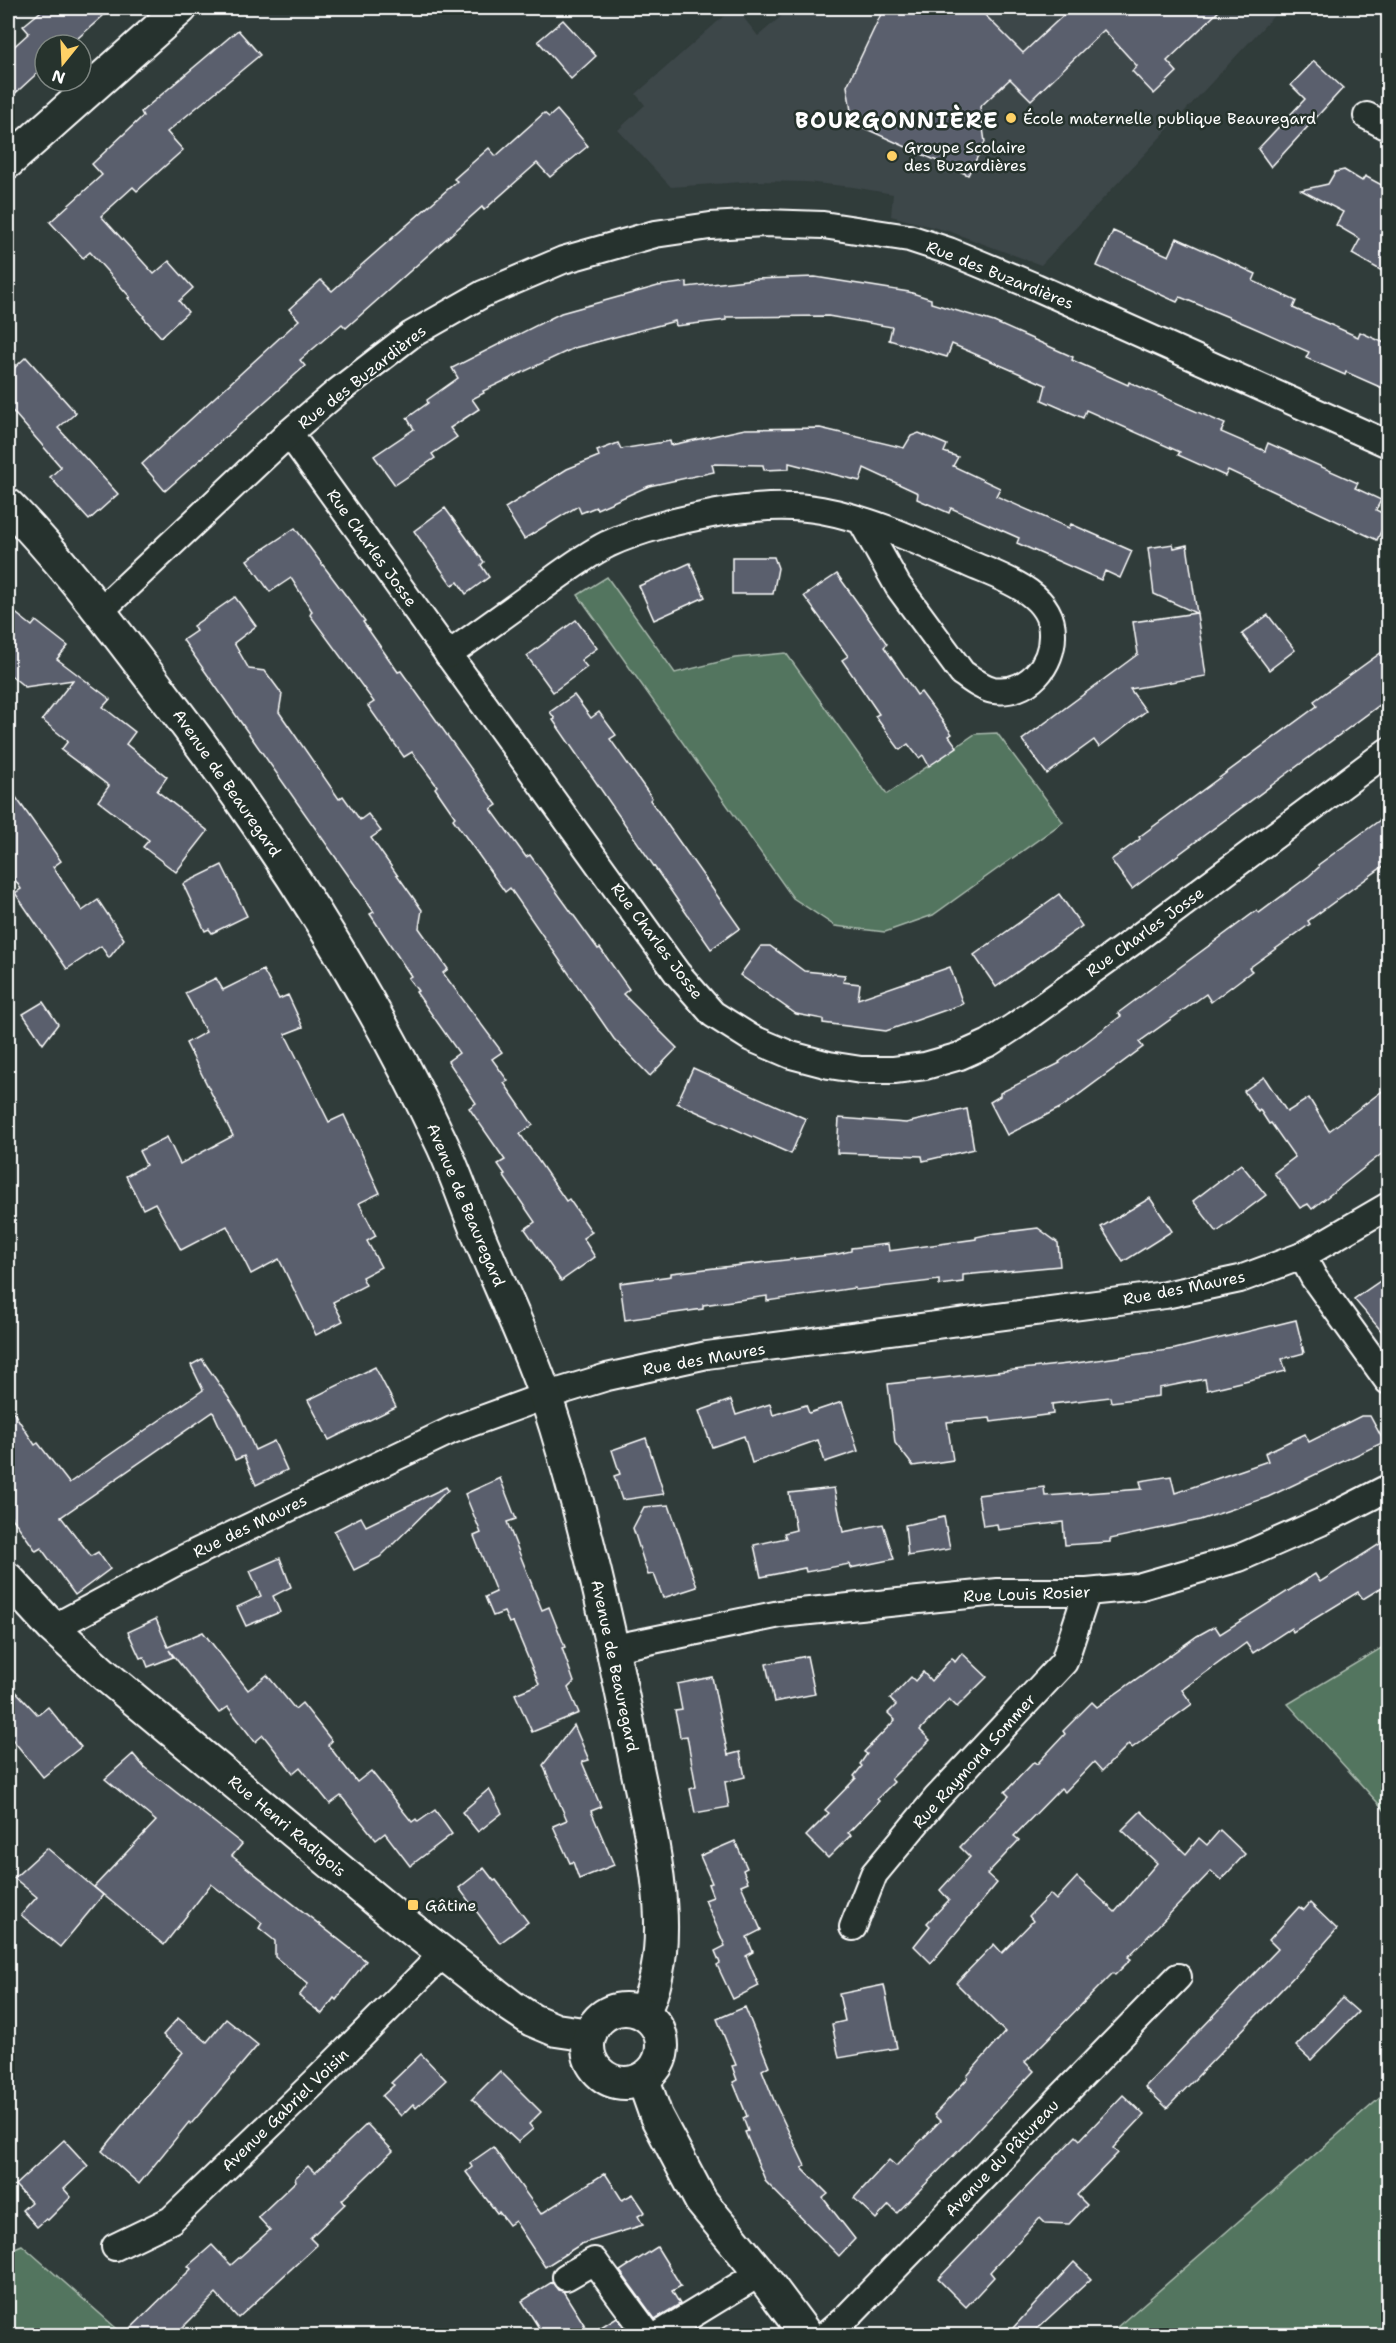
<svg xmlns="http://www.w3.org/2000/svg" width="1396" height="2343" font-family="'Shantell Sans',sans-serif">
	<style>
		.built { fill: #3d4649 }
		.green { fill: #53745e; stroke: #a9baae; stroke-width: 1.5 }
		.building { fill: #5a5f6d; stroke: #fff; stroke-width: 1.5 }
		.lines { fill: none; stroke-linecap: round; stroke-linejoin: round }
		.minor-casing { stroke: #fff; stroke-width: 30 }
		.tertiary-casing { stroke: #fff; stroke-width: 36 }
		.minor { stroke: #26332d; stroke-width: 26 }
		.tertiary { stroke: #26332d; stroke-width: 32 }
		.poi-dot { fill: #ffd166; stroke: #26332d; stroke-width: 2 }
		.labels { text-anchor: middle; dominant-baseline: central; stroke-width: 5; stroke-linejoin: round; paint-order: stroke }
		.poi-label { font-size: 16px; fill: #fff; stroke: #26332d; text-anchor: start }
		.street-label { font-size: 16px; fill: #fff; stroke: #26332d }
		.district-label { font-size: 22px; font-weight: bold; letter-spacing: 1.5px; fill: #fff; stroke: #26332d }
	</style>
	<rect width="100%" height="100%" fill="#303c3a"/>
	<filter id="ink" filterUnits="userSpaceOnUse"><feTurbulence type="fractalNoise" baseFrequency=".0167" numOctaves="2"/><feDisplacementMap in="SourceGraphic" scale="12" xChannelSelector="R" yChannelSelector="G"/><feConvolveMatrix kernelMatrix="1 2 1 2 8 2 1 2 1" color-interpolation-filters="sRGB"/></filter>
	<g filter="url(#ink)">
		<path class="built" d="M733,8H736L758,36L791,8H1281L1041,265L951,232L891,216L893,194L853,187L806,182L756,181L671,187L618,130L645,105L636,94Z"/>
		<g class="green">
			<path d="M607,577L675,673L735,658L786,653L887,794L975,734L997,733L1063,822L933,915L885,932L835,926L793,898L578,595Z"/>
			<path d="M1388,1644V1814L1288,1704Z"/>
			<path d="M1388,2091V2335H1108Z"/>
			<path d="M22,2245L124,2335L8,2336V2251Z"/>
		</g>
		<g class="building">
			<path d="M45,8H112L70,45H45V66L8,100V52L29,33L23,26Z"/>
			<path d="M884,8H978L1023,53L1071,8H1222L1167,61L1177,72L1154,94L1132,71L1137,66L1104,30L1031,100L1010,79L980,107L985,142L968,175L853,123L847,86Z"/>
			<path d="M563,20L596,56L571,79L538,41Z"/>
			<path d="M238,30L260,55L167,132L183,150L137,191L133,187L101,216L154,274L169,261L193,288L179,301L188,312L161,337L143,317L144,316L128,298L130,297L90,252L83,258L50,222L102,175L92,164L143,116L141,112Z"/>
			<path d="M1314,61L1343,88L1271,167L1258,149L1305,99L1291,85Z"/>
			<path d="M557,110L588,146L550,177L537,163L484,210L482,207L346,328L342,324L300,360L305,366L165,491L142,464L299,320L289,309L321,280L332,291L457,181L454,179L489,148L496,156L544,113L549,117Z"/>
			<path d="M1344,170L1362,181L1365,176L1389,189V275L1352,254L1360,239L1336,225L1343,212L1301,190L1328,184L1335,172Z"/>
			<path d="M1113,231L1169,256L1177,238L1256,274L1253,281L1296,301L1293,308L1358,337L1360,332L1389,345V391L1346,372L1345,375L1306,358L1309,352L1250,326L1180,297L1177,302L1097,266Z"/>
			<path d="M815,277L909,292L931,299V303L994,322L1073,357L1072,360L1128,385L1129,382L1225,424L1221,432L1265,451L1268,443L1358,483L1355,488L1381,500L1376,510L1388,516L1377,540L1228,470L1225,476L1178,455L1180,452L1086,410L1083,418L1042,400L1046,385L952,344L947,357L889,340L892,327L828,316L726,317V320L676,326L675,321L574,348L483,391L484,393L472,399L479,409L450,428L457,437L432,454L435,458L395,485L374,456L414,429L407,418L428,403L427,400L458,378L452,368L561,313L658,286L687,282V287L754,279Z"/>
			<path d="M26,357L76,413L58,428L118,494L89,520L50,477L61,467L8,406V374Z"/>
			<path d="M820,428L904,448L911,436L919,433L947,445L944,452L958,457L953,466L1000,488L996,496L1069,528L1071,524L1132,551L1120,578L1105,571L1101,580L1017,543L1019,538L951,508L949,513L917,499L918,493L864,468L860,481L789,463V469L764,470L763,465L712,464L714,472L649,486L597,509L596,507L581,513L578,506L524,539L505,508L567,469L599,456L597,451L618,443L621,449L670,441L671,445L745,429Z"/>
			<path d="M445,508L484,562L481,565L489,577L466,594L458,582L452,585L414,531Z"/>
			<path d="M295,528L365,621L363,622L398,672L401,671L497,805L491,809L526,857L530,855L598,949L600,948L629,989L623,994L677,1048L650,1076L614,1039L510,888L505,892L453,819L455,817L435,788L437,786L412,752L404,757L368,706L374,702L310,615L312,611L291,578L270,592L247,560Z"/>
			<path d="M1173,544L1174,548L1187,545L1206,676L1130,689L1146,711L1099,747L1094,740L1047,774L1022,740L1138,654L1133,622L1196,613L1154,594L1148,548Z"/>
			<path d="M732,557H774L778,568L773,594H732Z"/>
			<path d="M690,563L705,597L654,620L639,586Z"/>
			<path d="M837,574L887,644L884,647L917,695L921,692L952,734L949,736L957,747L929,766L923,755L919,758L908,744L900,750L875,716L879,714L842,660L848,656L804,596Z"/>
			<path d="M235,597L256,626L234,643L249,669L265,671L282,694L279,712L339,799L343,796L360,820L368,814L381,831L371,838L422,910L419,928L448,969L443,973L502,1052L492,1059L508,1081L504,1083L533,1125L520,1134L566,1201L569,1199L592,1232L583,1238L595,1257L561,1281L525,1229L535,1222L503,1175L505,1174L498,1164L505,1160L469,1108L476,1103L448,1061L459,1053L416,992L418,991L408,978L411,976L370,914L374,912L183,640L196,631L193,626Z"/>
			<path d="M8,607L32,626L36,621L68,646L57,659L110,699L103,707L135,732L126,744L167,777L157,791L208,831L176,872L143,847L149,840L98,801L109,786L61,750L68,741L42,720L73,680L25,687L8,673Z"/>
			<path d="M1268,615L1295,650L1269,670L1242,634Z"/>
			<path d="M576,620L597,648L581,660L587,667L553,692L527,656Z"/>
			<path d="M1389,647V698L1132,889L1111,860L1140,839L1139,837L1317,706L1314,701Z"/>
			<path d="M574,695L591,718L599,712L616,735L610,739L652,798L650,800L740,928L711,949L553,720L555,719L550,712Z"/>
			<path d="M8,786L61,861L53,867L82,911L98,900L124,939L109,958L101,946L67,969L15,893L21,889L8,869Z"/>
			<path d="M1380,820L1389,831V862L1308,921L1310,924L1249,968L1252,971L1211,1002L1206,994L1139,1042L1143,1047L1062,1107L1007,1135L990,1102L1000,1096V1093L1060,1063L1059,1062L1121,1016L1118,1013L1256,911L1259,913L1309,876L1319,867L1318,865Z"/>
			<path d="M222,865L247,916L212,933L209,929L205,931L183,884Z"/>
			<path d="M1059,894L1082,926L996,987L974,955Z"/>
			<path d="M761,946H770L804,971L845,975L843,982L860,984L858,999L950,967L963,1004L886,1031L823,1023V1019L796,1014L740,975Z"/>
			<path d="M263,970L279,999L288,995L303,1027L285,1034L329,1122L344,1115L380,1193L359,1203L376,1236L367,1241L381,1267L362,1277L366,1285L333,1302L343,1321L316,1335L279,1259L251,1274L227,1226L181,1250L155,1203L143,1209L126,1176L146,1165L139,1151L167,1137L180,1164L233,1136L186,1043L206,1032L185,993L216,978L223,990Z"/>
			<path d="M43,1002L58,1024L43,1044L23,1014Z"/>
			<path d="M693,1068L806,1119L791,1154L677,1103Z"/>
			<path d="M1264,1077L1287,1112L1309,1098L1329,1131L1389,1086V1148L1312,1209L1308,1204L1300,1208L1274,1173L1295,1157L1271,1123L1269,1124L1260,1110L1258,1112L1244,1091Z"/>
			<path d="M967,1109L974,1149L923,1161L922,1156L837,1153L839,1118L906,1123Z"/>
			<path d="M1241,1164L1266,1195L1217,1232L1193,1201Z"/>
			<path d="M1150,1198L1172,1231L1123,1262L1101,1227Z"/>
			<path d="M1038,1228L1058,1243L1060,1266L963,1275V1282L939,1285V1280L856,1290L854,1288L767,1301V1296L703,1305V1309L625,1320L620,1283L671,1276V1273L838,1254L851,1251V1248L888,1244L889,1251L976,1239V1237L990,1234Z"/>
			<path d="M1389,1275V1340L1354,1299Z"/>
			<path d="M1296,1320L1304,1353L1282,1359L1286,1371L1207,1390L1205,1379L1159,1388V1396L1111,1402L1110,1397L1052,1404L1053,1414L991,1422L990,1418L947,1422L953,1460L913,1466L895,1443L888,1384L1076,1363L1175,1349Z"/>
			<path d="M202,1359L239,1413L255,1450L274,1441L287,1470L256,1485L244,1456L235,1460L213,1412L61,1517L91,1556L98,1552L110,1569L75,1595L41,1548L36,1551L8,1512V1404L35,1445L38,1443L69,1483L203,1390L191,1365Z"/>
			<path d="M375,1367L396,1407L329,1440L308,1400Z"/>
			<path d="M731,1400L736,1415L770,1404L773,1415L806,1405L809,1413L842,1402L858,1451L825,1462L818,1440L752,1463L744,1436L712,1447L699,1411Z"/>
			<path d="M1361,1416H1370L1384,1442L1268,1497L1200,1520L1110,1539V1542L1065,1545L1063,1522L998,1530L997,1524L983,1526L978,1495L1044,1487L1045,1496L1142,1489L1140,1481L1171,1476L1175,1493L1268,1461L1265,1453L1305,1434L1309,1442Z"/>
			<path d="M646,1438L664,1494L622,1500L614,1476L620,1474L612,1450Z"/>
			<path d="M500,1478L516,1519L507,1522L542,1610L549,1607L565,1647L562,1648L574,1682L568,1688L579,1713L532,1732L515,1694L539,1684L513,1622L509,1623L504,1612L493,1616L485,1597L496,1592L474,1536L481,1533L465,1494Z"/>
			<path d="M446,1487L448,1490L380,1557L354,1570L334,1531L361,1517L366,1526Z"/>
			<path d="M834,1488L843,1532L883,1524L894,1559L850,1568L849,1564L806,1572L805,1568L761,1577L754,1545L786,1538L784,1533L796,1530L789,1493Z"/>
			<path d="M669,1505L697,1587L663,1598L654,1574L648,1575L633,1528L644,1507Z"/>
			<path d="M944,1517L950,1549L908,1556L905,1525Z"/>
			<path d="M1389,1538V1583L1363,1599L1358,1592L1293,1632L1291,1628L1253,1653L1246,1643L1182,1690L1192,1704L1132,1748L1129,1744L1102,1771L1094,1762L1065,1792L1061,1788L1014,1836L1019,1840L987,1874L997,1883L931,1963L914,1946L930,1926L927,1923L949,1900L940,1890L970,1857L960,1847L1009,1796L1005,1792L1034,1762L1037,1764L1065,1734L1063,1731L1092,1702L1097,1707L1197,1636L1215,1626L1220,1634L1315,1574L1320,1582Z"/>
			<path d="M280,1558L291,1587L273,1596L280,1612L246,1626L237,1607L261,1596L250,1571Z"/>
			<path d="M156,1619L168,1647L203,1632L248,1690L267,1675L295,1709L302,1703L332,1741L328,1745L357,1782L371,1771L412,1822L416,1819L418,1822L435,1810L452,1834L410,1866L385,1833L376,1840L341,1796L330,1804L300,1767L293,1773L263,1735L255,1742L228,1707L219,1713L169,1650L173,1657L148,1667L144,1657L140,1658L128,1632Z"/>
			<path d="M962,1653L987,1677L957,1707L949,1699L920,1730L930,1740L891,1779L894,1782L877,1799L879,1801L848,1833L851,1835L828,1858L806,1836L829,1813L825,1810L856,1778L854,1776L862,1766L860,1764L867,1754L864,1752L895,1720L888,1713L896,1705L890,1699L911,1677L915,1681L923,1672L931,1681L952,1658L955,1662Z"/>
			<path d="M807,1656L815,1694L774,1702L766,1664Z"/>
			<path d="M712,1677L728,1755L740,1752L745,1777L725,1782L729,1807L695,1813L690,1789L696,1787L687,1736L680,1737L678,1725L675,1711L682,1710L677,1684Z"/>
			<path d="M8,1683L38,1715L48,1707L81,1747L43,1777L8,1734Z"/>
			<path d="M574,1725L589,1760L582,1762L601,1807L591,1811L614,1865L579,1879L573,1862L570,1863L553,1826L567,1820L543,1765Z"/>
			<path d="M133,1754L144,1767L242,1844L232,1856L366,1961L336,2000L334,1998L322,2014L299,1996L308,1984L275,1957V1941L259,1928L262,1923L211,1884L164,1945L94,1887L156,1821L105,1779Z"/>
			<path d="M489,1789L502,1813L478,1832L462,1812Z"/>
			<path d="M1141,1811L1186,1854L1199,1838L1207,1845L1220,1830L1245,1854L1221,1880L1211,1871L1128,1957L1131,1959L1115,1975L1113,1973L1101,1985L1025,2062L1034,2071L964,2145L897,2213L889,2205L876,2219L854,2198L889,2160L896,2166L940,2121L934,2115L968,2078L967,2076L1005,2032L956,1983L994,1944L1002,1953L1033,1921L1029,1916L1050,1894L1056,1900L1077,1877L1115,1912L1157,1863L1122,1830Z"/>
			<path d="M735,1841L747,1868L743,1870L748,1882L741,1885L761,1930L747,1937L753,1952L746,1956L759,1986L733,1999L717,1965L720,1963L715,1951L725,1946L705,1900L713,1897L708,1884L712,1883L700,1856Z"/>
			<path d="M47,1848L103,1895L60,1947L21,1915L37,1897L14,1878Z"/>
			<path d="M484,1868L494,1881L496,1880L528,1922L500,1943L459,1888Z"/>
			<path d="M1310,1903L1337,1929L1310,1960L1167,2108L1145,2087L1278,1949L1269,1940L1299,1907L1304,1910Z"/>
			<path d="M884,1985L897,2048L839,2058L832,2024L845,2021L839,1994Z"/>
			<path d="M1342,1998L1358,2012L1311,2060L1296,2046Z"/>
			<path d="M745,2007L769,2066L762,2070L775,2103L805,2166L802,2168L828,2194L823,2198L855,2239L839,2256L766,2182L745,2132L748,2131L743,2118L747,2116L733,2082L737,2080L732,2066L736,2065L717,2019Z"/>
			<path d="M178,2018L207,2042L226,2019L258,2045L191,2124L189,2122L139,2184L102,2151L183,2052L163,2035Z"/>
			<path d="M421,2054L446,2080L416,2108L413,2104L401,2116L382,2096L394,2085L391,2083Z"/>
			<path d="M500,2071L541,2112L529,2124L533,2129L518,2142L472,2099Z"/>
			<path d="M1123,2095L1144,2115L1113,2148L1118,2153L1077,2195L1087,2205L1069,2224L1045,2223L1040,2218L990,2272L994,2277L966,2307L938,2279L1076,2136L1080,2140Z"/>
			<path d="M367,2124L393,2151L342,2200L345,2204L310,2238L317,2245L238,2318L216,2294L174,2336H123L191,2269L188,2266L212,2245L231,2265L270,2230L258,2217L296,2181L295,2178L308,2166L315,2173Z"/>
			<path d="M64,2140L88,2166L64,2189L71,2197L48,2220L46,2219L37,2227L22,2210L31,2202L15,2185Z"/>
			<path d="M493,2147L541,2214L605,2173L622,2200L633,2194L645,2212L638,2216L643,2225L581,2244L545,2267L515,2221L509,2225L499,2212L497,2213L466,2172L472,2167L470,2163Z"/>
			<path d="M657,2247L681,2286L672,2291L680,2304L655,2319L620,2271Z"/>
			<path d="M1074,2262L1091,2279L1029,2336H1019L1012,2329Z"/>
			<path d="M552,2282L558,2290L563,2291L590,2334L617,2317L630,2336H544L522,2301Z"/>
		</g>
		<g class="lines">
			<g class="minor-casing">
				<g id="minor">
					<path d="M1367,116L1388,127"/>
					<path d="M289,433L677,973L713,1014L751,1038L791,1055L829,1065L861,1070H894L925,1066L960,1056L989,1043L1015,1026L1132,942L1388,751"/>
					<path d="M100,611L289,433L337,392L411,335L483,294L563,260L655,234L710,226L764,223L823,225L909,238L949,251L1036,287L1388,444"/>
					<path d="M448,655C479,633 510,611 540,589C562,573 584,556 608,544C643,528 680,520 717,513C751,507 787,504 821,510C871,519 924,544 970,564C1000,577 1052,592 1052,633C1053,665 1028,695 993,690C982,688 971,679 962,673L898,586L862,522"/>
					<path d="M1302,1256L1314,1278L1388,1381"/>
					<path d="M53,1628L178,1561L452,1430L545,1396L607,1377L707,1355L1165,1295L1240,1279L1302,1256L1388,1206"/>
					<path d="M614,1648L780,1614L998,1592H1087L1138,1587L1239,1558L1321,1522L1388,1488"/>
					<path d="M853,1927L874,1874L936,1799L1064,1662L1087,1592"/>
					<path d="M115,2247L171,2220L315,2082L443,1954"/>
					<path d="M566,2277L594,2261L649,2336"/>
					<path d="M657,2336L760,2273"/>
					<path d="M825,2336L846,2318L1178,1977"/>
				</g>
			</g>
			<g class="tertiary-casing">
				<g id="tertiary">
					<path d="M8,162L181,8"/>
					<path d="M8,505C65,563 114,630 163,694C271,835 368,985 443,1146C458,1179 469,1214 484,1248C509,1307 537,1366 556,1428C588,1533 612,1641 633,1748C648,1827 682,1940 643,2013"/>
					<path d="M8,1579L53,1628L105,1675L400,1920L511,2006L532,2020L556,2030L590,2035"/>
					<circle cx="625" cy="2046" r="37"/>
					<path d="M643,2079L656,2116L701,2201L760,2273L807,2336"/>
				</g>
			</g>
			<use href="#minor" class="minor"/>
			<use href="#tertiary" class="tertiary"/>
		</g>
	</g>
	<g class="poi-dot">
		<circle cx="1011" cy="118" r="6"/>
		<circle cx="892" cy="156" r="6"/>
		<rect x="407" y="1899" width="12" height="12" rx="3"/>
	</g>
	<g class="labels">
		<g class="poi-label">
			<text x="1023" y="118">École maternelle publique Beauregard</text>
			<text x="904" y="147">Groupe Scolaire<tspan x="904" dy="18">des Buzardières</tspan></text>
			<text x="425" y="1905">Gâtine</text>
		</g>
		<g class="street-label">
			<text transform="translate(1000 275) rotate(22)">Rue des Buzardières</text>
			<text transform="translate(362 377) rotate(-38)">Rue des Buzardières</text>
			<text transform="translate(372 548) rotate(54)">Rue Charles Josse</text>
			<text transform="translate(227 783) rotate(55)">Avenue de Beauregard</text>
			<text transform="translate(1145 932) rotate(-36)">Rue Charles Josse</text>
			<text transform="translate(657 941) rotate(53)">Rue Charles Josse</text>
			<text transform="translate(466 1205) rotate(67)">Avenue de Beauregard</text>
			<text transform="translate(1184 1288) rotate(-11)">Rue des Maures</text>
			<text transform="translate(704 1359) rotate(-10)">Rue des Maures</text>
			<text transform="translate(250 1526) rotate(-26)">Rue des Maures</text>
			<text transform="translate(1027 1594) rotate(-2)">Rue Louis Rosier</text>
			<text transform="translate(615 1666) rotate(78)">Avenue de Beauregard</text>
			<text transform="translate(974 1761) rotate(-48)">Rue Raymond Sommer</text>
			<text transform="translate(287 1826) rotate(40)">Rue Henri Radigois</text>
			<text transform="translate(285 2110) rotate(-44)">Avenue Gabriel Voisin</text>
			<text transform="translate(1002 2158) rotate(-46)">Avenue du Pâtureau</text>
		</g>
		<g class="district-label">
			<text x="897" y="120">BOURGONNIÈRE</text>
		</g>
	</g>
	<rect width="1396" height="2343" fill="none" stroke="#26332d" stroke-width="30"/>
	<rect x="15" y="15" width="1366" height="2313" fill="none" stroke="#fff" stroke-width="2" filter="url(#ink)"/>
	<g transform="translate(63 63) rotate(198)"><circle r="28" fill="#26332d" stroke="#7d8581" stroke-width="1.5"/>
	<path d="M0-4.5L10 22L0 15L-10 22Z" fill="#ffd166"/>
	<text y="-9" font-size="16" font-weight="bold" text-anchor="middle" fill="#ffffff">N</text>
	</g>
</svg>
